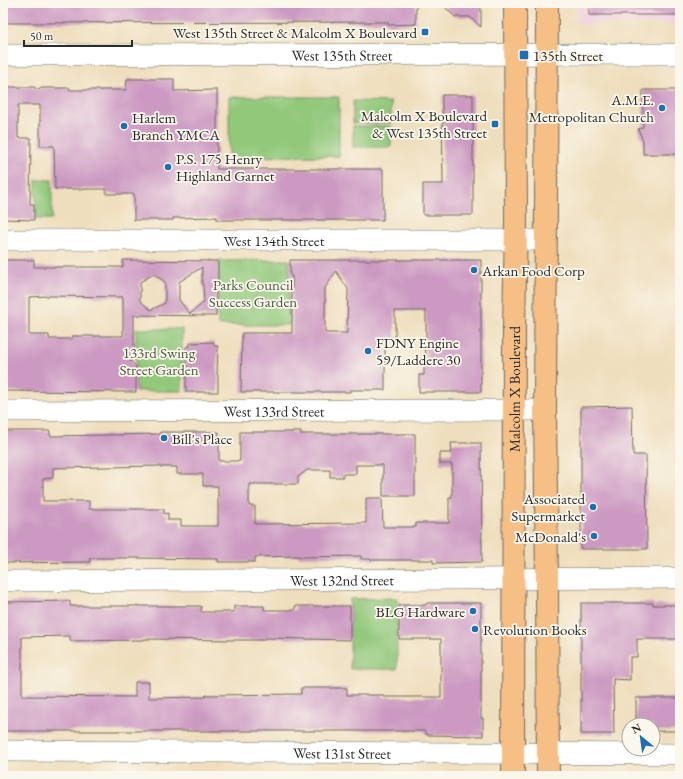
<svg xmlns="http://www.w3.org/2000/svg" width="683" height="779" font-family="'EB Garamond',serif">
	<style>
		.built { fill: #f2cfe2 }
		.green { fill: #91c87a; stroke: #5e7a52 }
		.building { fill: #cc99c2; fill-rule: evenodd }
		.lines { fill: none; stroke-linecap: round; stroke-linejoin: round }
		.minor-casing { stroke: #706a5e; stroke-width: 22 }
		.major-casing { stroke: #706a5e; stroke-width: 24 }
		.minor { stroke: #fff; stroke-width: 21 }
		.major { stroke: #f5bf86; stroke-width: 22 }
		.poi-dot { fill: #1f6fb2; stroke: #fbf7ec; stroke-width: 1.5 }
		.labels { text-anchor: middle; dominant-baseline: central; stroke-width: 3.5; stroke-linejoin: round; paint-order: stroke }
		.poi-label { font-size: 15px; fill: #2b2b2b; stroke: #fbf7ec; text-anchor: start }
		.street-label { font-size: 15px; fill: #2b2b2b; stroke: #fbf7ec }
		.park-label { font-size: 15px; fill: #4a5a43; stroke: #fbf7ec }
	</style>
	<rect width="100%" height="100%" fill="#fbf7ec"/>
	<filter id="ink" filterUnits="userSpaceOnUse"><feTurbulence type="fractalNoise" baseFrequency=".025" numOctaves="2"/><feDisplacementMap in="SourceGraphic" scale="8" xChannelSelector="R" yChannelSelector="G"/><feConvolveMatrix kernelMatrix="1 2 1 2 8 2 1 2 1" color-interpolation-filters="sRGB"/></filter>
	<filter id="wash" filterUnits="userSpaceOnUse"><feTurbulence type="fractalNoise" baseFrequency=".012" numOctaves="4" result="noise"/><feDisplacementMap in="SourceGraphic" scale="16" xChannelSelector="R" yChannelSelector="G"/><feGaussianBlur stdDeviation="0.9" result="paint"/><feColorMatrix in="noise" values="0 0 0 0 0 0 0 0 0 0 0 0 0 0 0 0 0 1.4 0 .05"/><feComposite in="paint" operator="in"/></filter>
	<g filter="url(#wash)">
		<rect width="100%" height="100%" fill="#efdebd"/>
		<rect class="built" x="577" y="3" width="103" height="21"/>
		<g class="green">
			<path d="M229,97H339V156L229,157Z"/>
			<path d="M353,101L391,102V123H353Z"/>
			<rect x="353" y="126" width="38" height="21"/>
			<rect x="36" y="180" width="16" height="39"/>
			<path d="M289,260V325H218V261Z"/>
			<rect x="136" y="329" width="46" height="62"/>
			<path d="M397,598V669H350V599Z"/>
		</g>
		<g id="blocks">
			<g class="building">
				<path d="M3,3H416V24L388,25V22L3,23Z"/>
				<path d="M441,3H481V27L470,17H455Z"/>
				<rect x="589" y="3" width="91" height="12"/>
				<path d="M127,79H174V91L217,90V169H383V220H217V217L173,218V220H134V194H106V189H55L54,146H40V105H18V138H31L30,204H34V220L3,219V87H34L38,90L42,88H70L69,90H126Z"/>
				<path d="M643,90H680V154H643V141L638,129L643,127Z"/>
				<path d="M442,95H473V215H423V184H443Z"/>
				<path d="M3,260H34V267H123V260L218,261V283L216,285V316L134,315V350L139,353L130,361L136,366V392L3,391ZM202,267V283L203,285L204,302L190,314L179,300V282ZM154,274L165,282V303L151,310L140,301V282ZM49,296L123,297V336H72V339H49V335H29V297Z"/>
				<path d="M290,260H481V392H419V375H424V368L426,365V352L424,350V345L426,342V311H395V338H385V390H350V392H241L242,333H292V276H290ZM336,271L348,289L347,333H325V288Z"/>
				<path d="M214,342V346H218L217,374L218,375V392H186V375L191,370L186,364V347L190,346V343Z"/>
				<path d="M632,406L633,455H646L647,549H581V407Z"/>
				<path d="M3,431H50V436L160,434V432H219V461H240V432H301L300,434H415V496H383V465H356V474H343V477H330V470H307L298,477V484H249V506H255V524L366,523V498H382L383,527H416V523H449V497H452V464H440V453H452L451,443H481L482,562L433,563V560H370V559H361V556L299,557V556L255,557V562H218V559L136,558H90V562L3,563ZM160,466V467H177V474H203V486H218V526H181V520H168V513L164,514V509H89V501H43V479L53,478V468Z"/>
				<path d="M70,601V606H201V612H234V606H264V610H295V606H350V640L264,638V640H234L144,639V640L70,641V636L22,637V696L135,697V682H149V698L205,697L206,695L301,694V688H347V695H383V697H441V639H399V605H426L427,603H481V718H483V736L427,735L424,731H3V602Z"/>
				<path d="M581,603H653V605H680V639H637V657H630V680L613,679L614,734H581Z"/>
				<path d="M636,698H680V731H653V725H636Z"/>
			</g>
		</g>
	</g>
	<g filter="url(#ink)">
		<use href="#blocks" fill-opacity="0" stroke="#706a5e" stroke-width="1"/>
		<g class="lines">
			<g class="minor-casing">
				<g id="minor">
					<path id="s1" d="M3,55L680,54"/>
					<path id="s2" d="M3,240H545"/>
					<path id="s3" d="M3,411L545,410"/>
					<path id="s4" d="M3,581L680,578"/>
					<path id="s5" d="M3,751L680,754"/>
				</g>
			</g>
			<g class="major-casing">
				<g id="major">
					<path d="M547,3L545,410L547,579L548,776"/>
					<path id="s6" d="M513,776L514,329L516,222L515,3"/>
				</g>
			</g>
			<use href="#minor" class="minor"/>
			<use href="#major" class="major"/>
		</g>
	</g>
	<g class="poi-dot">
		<rect x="421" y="28" width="8" height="8" rx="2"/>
		<rect x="519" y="50" width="10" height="10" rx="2"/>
		<circle cx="662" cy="108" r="4"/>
		<rect x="491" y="120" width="8" height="8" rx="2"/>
		<circle cx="124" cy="126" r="4"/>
		<circle cx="168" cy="167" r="4"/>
		<circle cx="474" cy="270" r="4"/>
		<circle cx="368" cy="351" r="4"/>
		<circle cx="164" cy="438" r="4"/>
		<circle cx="593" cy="507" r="4"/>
		<circle cx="594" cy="536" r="4"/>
		<circle cx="473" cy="611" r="4"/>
		<circle cx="475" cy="629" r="4"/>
	</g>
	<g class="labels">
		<g class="poi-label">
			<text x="417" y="32" text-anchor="end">West 135th Street &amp; Malcolm X Boulevard</text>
			<text x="533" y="55">135th Street</text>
			<text x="654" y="99" text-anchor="end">A.M.E.<tspan x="654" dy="17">Metropolitan Church</tspan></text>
			<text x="487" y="115" text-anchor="end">Malcolm X Boulevard<tspan x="487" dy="17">&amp; West 135th Street</tspan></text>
			<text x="132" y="117">Harlem<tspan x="132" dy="17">Branch YMCA</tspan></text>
			<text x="176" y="158">P.S. 175 Henry<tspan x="176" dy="17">Highland Garnet</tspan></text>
			<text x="482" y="270">Arkan Food Corp</text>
			<text x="376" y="342">FDNY Engine<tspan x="376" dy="17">59/Laddere 30</tspan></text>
			<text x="172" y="438">Bill's Place</text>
			<text x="585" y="498" text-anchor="end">Associated<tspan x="585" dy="17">Supermarket</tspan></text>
			<text x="586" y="536" text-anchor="end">McDonald's</text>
			<text x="465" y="611" text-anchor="end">BLG Hardware</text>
			<text x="483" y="629">Revolution Books</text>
		</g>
		<g class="street-label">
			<text stroke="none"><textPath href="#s1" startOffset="339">West 135th Street</textPath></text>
			<text stroke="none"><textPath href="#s2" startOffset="271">West 134th Street</textPath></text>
			<text stroke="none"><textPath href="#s6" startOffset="387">Malcolm X Boulevard</textPath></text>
			<text stroke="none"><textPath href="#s3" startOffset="271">West 133rd Street</textPath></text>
			<text stroke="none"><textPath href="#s4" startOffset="339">West 132nd Street</textPath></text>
			<text stroke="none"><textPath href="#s5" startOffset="339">West 131st Street</textPath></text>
		</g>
		<g class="park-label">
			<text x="253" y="284">Parks Council<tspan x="253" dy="17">Success Garden</tspan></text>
			<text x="159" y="352">133rd Swing<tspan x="159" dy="17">Street Garden</tspan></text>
		</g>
	</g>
	<rect width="683" height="779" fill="none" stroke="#fbf7ec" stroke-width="16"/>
	<g transform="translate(641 737) rotate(331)"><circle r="19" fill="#fbf7ec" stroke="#a8a59f"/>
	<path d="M0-3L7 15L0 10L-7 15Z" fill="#1f6fb2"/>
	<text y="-6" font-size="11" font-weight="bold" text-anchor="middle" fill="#2b2b2b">N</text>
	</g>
	<path d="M24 40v6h108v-6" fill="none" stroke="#2b2b2b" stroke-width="2"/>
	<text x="30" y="40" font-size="12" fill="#2b2b2b" stroke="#fbf7ec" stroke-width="3" paint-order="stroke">50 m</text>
</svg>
